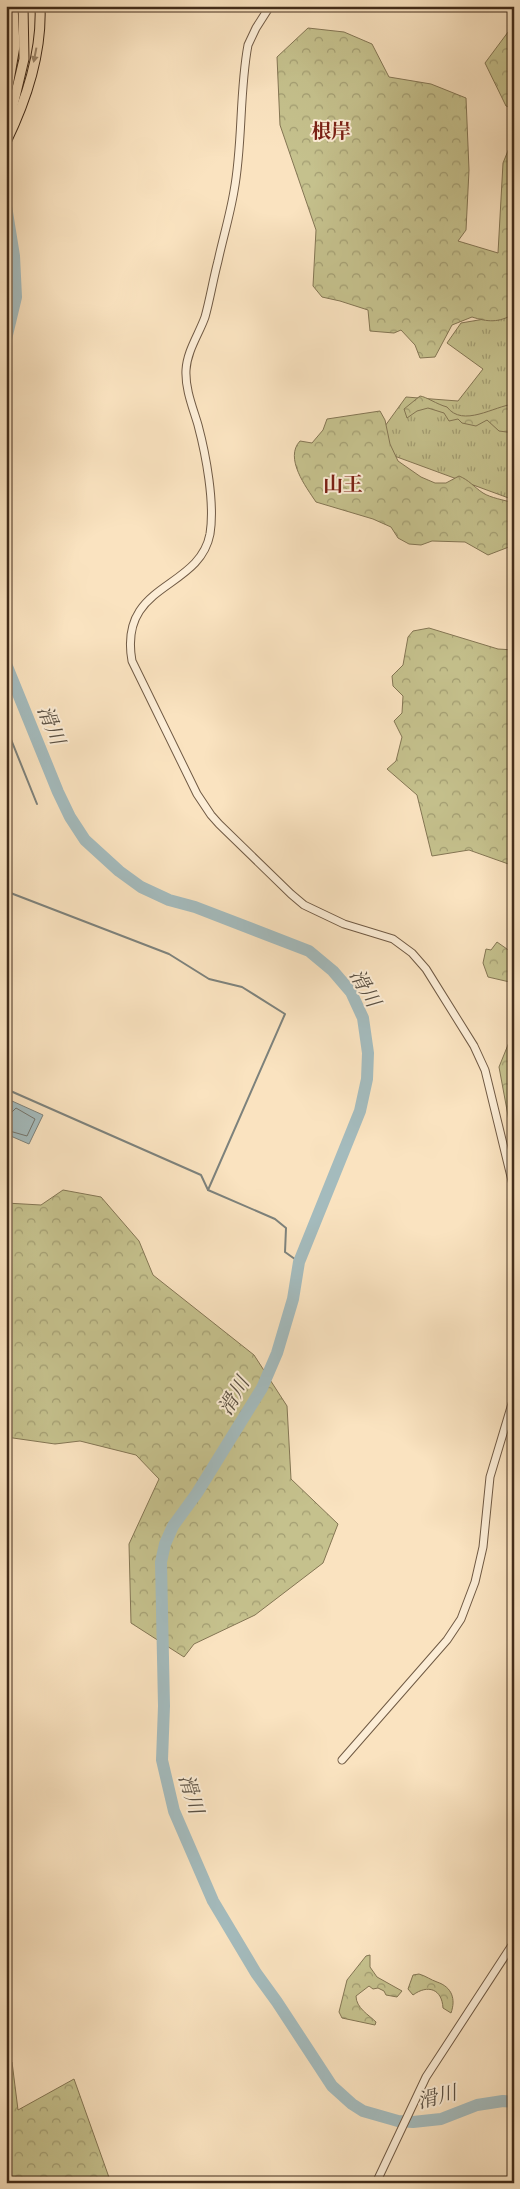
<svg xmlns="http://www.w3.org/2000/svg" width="520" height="2189" font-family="Cardo,'Noto Serif JP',serif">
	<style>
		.grass { fill: url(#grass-tufts); stroke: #847654 }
		.forest { fill: url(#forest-crowns); stroke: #847654 }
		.water { fill: #a4bbbd; stroke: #7d827c }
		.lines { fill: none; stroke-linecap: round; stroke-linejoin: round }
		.shore { stroke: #73746c; stroke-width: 1 }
		.stream { stroke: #7d827c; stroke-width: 2 }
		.river { stroke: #a4bbbd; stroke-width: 12 }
		.tertiary-casing { stroke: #705a44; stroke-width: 9 }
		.primary-casing { stroke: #422c1a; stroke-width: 11 }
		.tertiary { stroke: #fcedd6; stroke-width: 7 }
		.primary { stroke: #fae3c0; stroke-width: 9 }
		.oneway { fill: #9e886d }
		.labels { text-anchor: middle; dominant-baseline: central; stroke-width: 4; stroke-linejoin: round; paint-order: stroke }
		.neighbourhood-label { font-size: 20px; font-weight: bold; fill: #7a1f14; stroke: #fcedd6 }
		.water-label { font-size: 20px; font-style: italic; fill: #5a5043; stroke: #fcedd6 }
	</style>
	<defs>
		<pattern id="grass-tufts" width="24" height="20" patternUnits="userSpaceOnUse" patternTransform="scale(1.25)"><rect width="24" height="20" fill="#c5c18d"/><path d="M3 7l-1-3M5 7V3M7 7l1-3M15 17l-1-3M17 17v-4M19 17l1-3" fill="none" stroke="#a29d72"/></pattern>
		<pattern id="forest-crowns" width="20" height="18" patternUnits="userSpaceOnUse" patternTransform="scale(1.25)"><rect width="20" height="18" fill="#c5c18d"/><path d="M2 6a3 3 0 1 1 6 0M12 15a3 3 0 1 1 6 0" fill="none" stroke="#a29d72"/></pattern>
	</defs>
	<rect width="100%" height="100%" fill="#fae3c0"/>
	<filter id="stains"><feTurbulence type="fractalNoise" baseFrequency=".004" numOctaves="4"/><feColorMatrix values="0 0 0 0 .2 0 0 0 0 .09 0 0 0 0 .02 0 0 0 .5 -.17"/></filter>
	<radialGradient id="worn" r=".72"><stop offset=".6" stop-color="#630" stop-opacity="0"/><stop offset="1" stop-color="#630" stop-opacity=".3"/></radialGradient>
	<path class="grass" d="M514,314V500L378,450L385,426L406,397L458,401L483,369L447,343L461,323Z"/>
	<g class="forest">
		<path d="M514,24V109L506,106L485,63Z"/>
		<path d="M308,28L344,32L372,44L389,77L431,84L466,98L469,170L466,230L458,241L498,253L503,163L514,136V314C498,323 488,322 472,317L452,325L435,357L420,358L415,345L401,330L394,333L370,331L368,310L340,301L322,297L313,286L316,230L280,125L277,57Z"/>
		<path d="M420,396C427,397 436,404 447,407C463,428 494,406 514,404V433L499,431L487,420L476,426L462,423L458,419L449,421L444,413L428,408L417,411L407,418L404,409Z"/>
		<path d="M380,411L385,420L390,444L398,461L421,477L435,483H446L459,476C469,480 474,487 483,493C491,498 504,500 514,503V545L488,555L465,542L432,541L421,545L409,544L398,538L391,527L373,519L316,502C306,487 284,458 300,441L312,443L323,430L327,419Z"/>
		<path d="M429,628L498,649L514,650V866L469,850L432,856L417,795L387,769L396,761L402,737L394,721L402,713L403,696L393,686L392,676L403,665L408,637L413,631Z"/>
		<path d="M497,942L514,954V983L488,977L483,963L486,949L491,950Z"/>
		<path d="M514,1030V1148L499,1067Z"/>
		<path d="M63,1190L101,1197L139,1241L153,1275L254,1355L287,1406L291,1479L338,1524L323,1563L255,1615L194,1644L184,1657L131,1623L129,1544L159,1479L136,1455L80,1441L55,1444L6,1437V1203L41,1205Z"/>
		<path d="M370,1955V1967L377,1977L402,1991L397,1997L386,1995L384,1991L378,1988L373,1989L369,1986L356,1996C356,2008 369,2015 376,2022L375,2025L342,2018L339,2012L347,1980L366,1956Z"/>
		<path d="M419,1974C426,1976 431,1980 437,1982C452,1987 456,1999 451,2013L443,2008C442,1989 428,1984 413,1995L408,1989L413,1975Z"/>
		<path d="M6,2058L12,2062L18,2110L74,2079L111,2183H6Z"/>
	</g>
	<path class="water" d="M12,1101L43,1115L29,1144L6,1134V1114Z"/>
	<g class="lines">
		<path class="shore" d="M6,1114L11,1113L16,1108L35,1119L27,1136L6,1130"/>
		<g class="stream">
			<path d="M6,727L37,804"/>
			<path d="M6,895L8,892L169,954L209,979L242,987L285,1014L208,1190"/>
			<path d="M6,1089L201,1175L208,1190L275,1219L286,1228L285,1252L299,1262"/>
		</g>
		<g class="river">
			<path d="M6,206L14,256L16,297L6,339"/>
			<path d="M6,664L58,792L70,817L85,840L119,871L141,887L169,900L195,907L309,951L333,971L351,992L363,1018L368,1053L367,1079L360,1111L299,1262L293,1299L277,1353L262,1388L197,1493L173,1526L165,1544L161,1562L164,1706L162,1760L174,1811L213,1901L256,1973L277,2002L332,2086L352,2104L363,2111L398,2121L413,2122L441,2119L477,2105L503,2101L514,2102"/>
		</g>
		<g class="tertiary-casing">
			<g id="tertiary">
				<path d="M270,6L256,28L248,45C239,93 243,143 234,191C230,215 223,238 218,261C213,280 210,299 205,317C199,334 187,351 186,370C185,389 193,408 198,425C206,455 215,503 210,534C199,591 118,582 132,661L197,794L211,815L219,824L291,894L304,905L344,924L393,939L412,953L426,969L474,1046L485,1070L514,1189"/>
				<path d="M342,1760L447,1640L461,1619L475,1582L483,1547L490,1477L514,1397"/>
				<path d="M6,2179L8,2183"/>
				<path d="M376,2183L426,2077L514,1942"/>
			</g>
		</g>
		<g class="primary-casing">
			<g id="primary">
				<path d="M6,98L15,46L13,6"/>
				<path d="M11,114L24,59L23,6"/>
				<path d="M6,142C26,101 42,52 40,6"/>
			</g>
		</g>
		<use href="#tertiary" class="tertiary"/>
		<use href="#primary" class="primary"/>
	</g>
	<defs><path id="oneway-solid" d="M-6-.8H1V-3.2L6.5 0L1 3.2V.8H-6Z" transform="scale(1.25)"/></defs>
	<use class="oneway" href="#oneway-solid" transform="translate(35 55) rotate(101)"/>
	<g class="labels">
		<g class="neighbourhood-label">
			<text x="331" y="131">根岸</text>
			<text x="343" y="484">山王</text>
		</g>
		<g class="water-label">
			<text transform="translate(51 725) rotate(68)">滑川</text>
			<text transform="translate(365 988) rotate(60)">滑川</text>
			<text transform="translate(234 1396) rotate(-59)">滑川</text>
			<text transform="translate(191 1794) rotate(73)">滑川</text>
			<text transform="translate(437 2097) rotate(-14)">滑川</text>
		</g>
	</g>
	<rect width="520" height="2189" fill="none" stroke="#fae3c0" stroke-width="25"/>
	<rect x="8" y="8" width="505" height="2174" fill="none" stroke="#422c1a" stroke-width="2.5"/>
	<rect x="12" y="12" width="495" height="2164" fill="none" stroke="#422c1a"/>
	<rect width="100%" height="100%" filter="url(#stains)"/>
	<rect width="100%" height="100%" fill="url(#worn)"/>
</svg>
